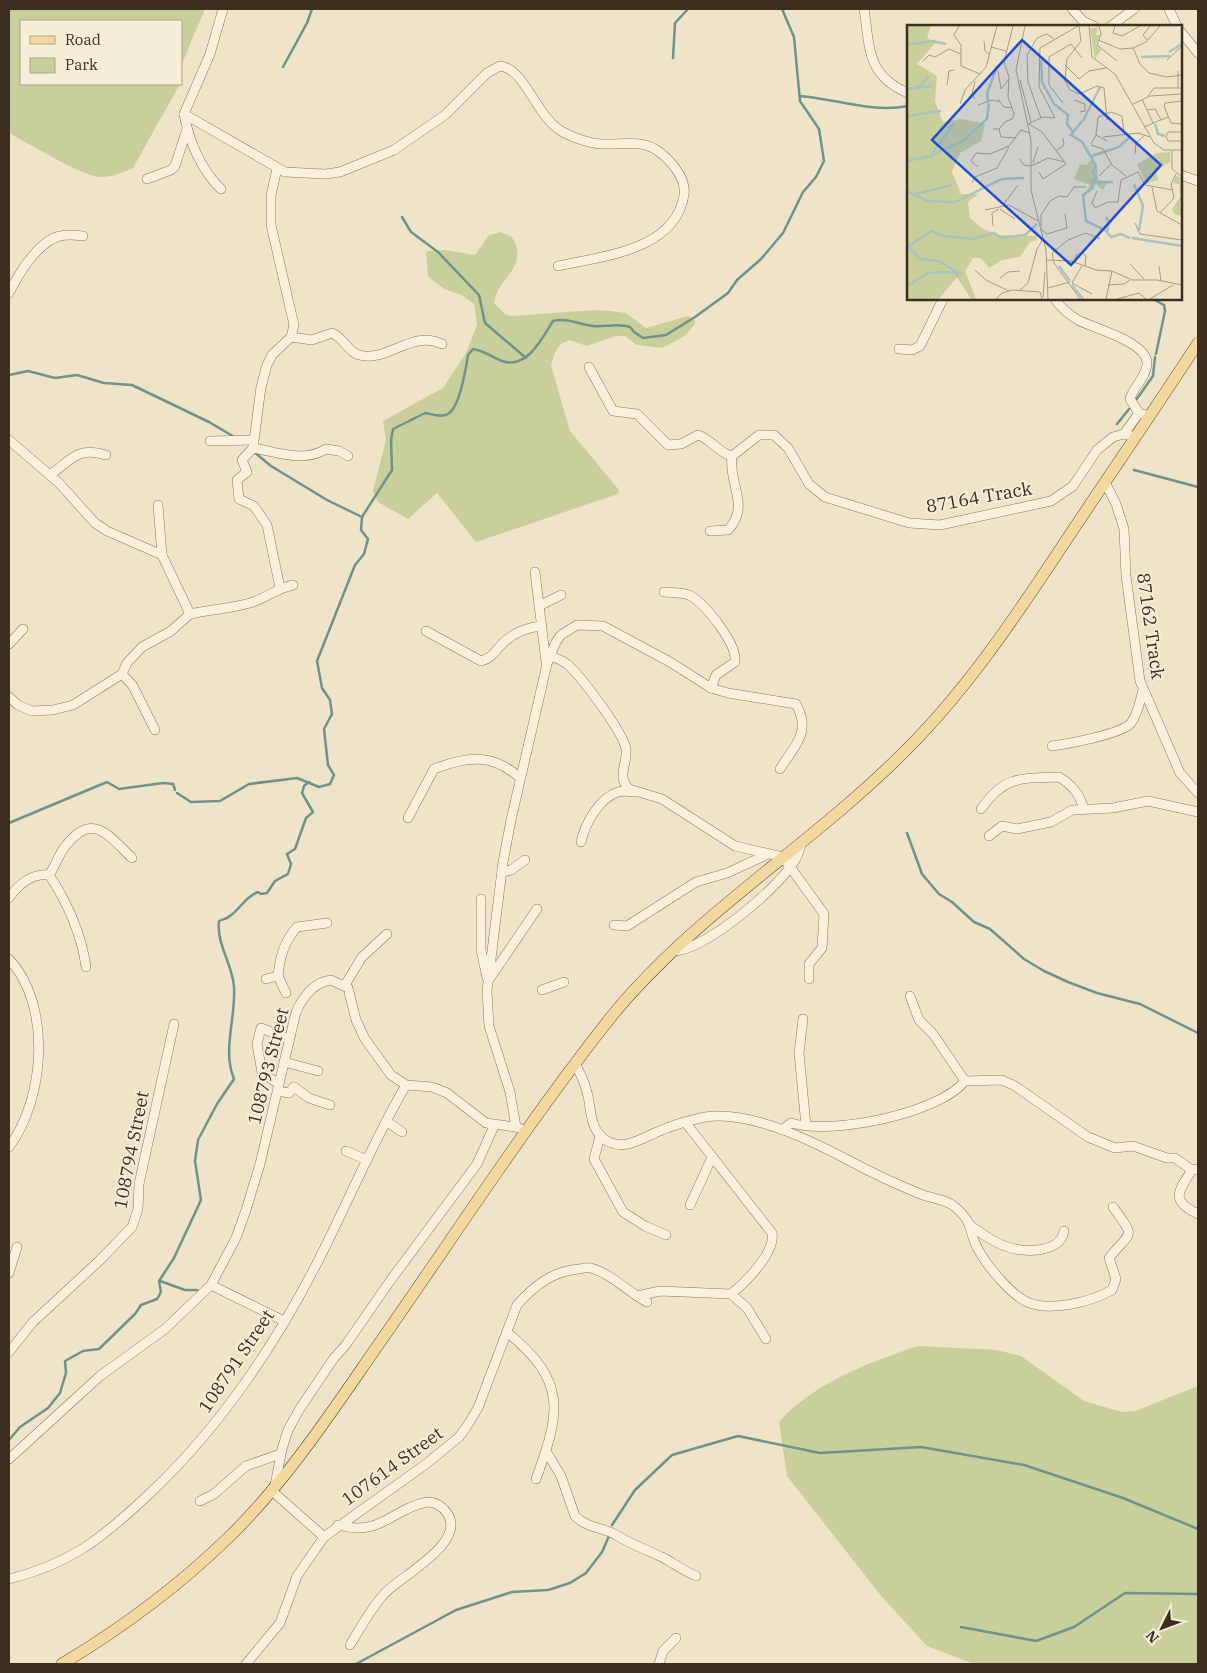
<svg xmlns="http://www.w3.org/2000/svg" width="1207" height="1673" font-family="'IBM Plex Serif',serif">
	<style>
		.green { fill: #c9cf9b }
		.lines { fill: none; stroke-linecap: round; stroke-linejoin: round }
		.stream { stroke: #6f938a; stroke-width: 2.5 }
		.minor-casing { stroke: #8d765c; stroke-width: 10 }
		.major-casing { stroke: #5b4430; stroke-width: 12 }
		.minor { stroke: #faf1dc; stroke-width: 9 }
		.major { stroke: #f3d9a0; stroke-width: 11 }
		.labels { text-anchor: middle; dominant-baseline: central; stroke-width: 4; stroke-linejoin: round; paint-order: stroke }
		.street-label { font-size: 18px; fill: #3d2e20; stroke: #f7eed8 }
		.inset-river { fill: none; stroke: #a9c4bc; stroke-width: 2.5 }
		.inset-road { fill: none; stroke: #a89b85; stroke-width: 1 }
		.view { fill: #1d4ed8; fill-opacity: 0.15; stroke: #1d4ed8; stroke-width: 2.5 }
		.inset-edge { fill: none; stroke: #3d2e20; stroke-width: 2.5 }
	</style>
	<rect width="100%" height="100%" fill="#f0e4c8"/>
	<g class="green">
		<path d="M9,9H205L181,66V21H21V84H180L133,168C123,172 111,178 99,177C78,174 30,144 9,133Z"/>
		<path d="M501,232L512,237C530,268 498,276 494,303L505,314L511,316L593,310L610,311L626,313L646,328L688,316L695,320V324L685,336L662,348L637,345L625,336H616L587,346L569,340L561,344L555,352L551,365L570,431L619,490L618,494L476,542L437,493L408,519L378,502L373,491L386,440L383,421L443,388L466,353L477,325L474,304L462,295L444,289L428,276L426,253L428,251L445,250L475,255L489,235Z"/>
		<path d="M918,1346L997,1350L1021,1356L1084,1401L1122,1412L1135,1411L1198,1386V1664H974L927,1646L882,1597L787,1476L779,1422C815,1382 868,1363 918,1346Z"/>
	</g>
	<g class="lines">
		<g class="stream">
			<path d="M673,58L675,23L688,9"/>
			<path d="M283,67L307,23L312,9"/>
			<path d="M800,96C837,99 871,113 908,106"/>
			<path d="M402,217L411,232L438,252L479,295L485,323L526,358"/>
			<path d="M1153,299L1164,305L1165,311L1156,354"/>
			<path d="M9,375L28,371L55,378L77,375L104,383L132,385L209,422L236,438"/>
			<path d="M1136,400L1153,376L1155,357"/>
			<path d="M1117,424L1129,409"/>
			<path d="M254,452L271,466L327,500L362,517"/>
			<path d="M1134,470L1198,487"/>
			<path d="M177,793L191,802L220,801L249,784L297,778L319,787L330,784L334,775L328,765L324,729L332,714L330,700L322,688L317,661L355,565L364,554L368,539L361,530L362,517L392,470L391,440L393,429L425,413C432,414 441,418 448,414C460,407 466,368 468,355L473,349C485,351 491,357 502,361C527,370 543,337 553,321C567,317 580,325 593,326C606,327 618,323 630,327L634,332L643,338L666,335L695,317L728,293L737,280L761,259L783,233L803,192L816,177L824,161L819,129L800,101L794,37L782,9"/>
			<path d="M9,823L107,782L119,789L163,783L173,784L175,790"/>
			<path d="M907,833L922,874L939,894L952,902L974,922L990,929L1024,959L1044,971L1068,982L1097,993L1140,1004L1198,1033"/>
			<path d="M160,1281L185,1290H197"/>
			<path d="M9,1440L20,1427L48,1408L60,1393L66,1373L65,1361L83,1351L99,1349L135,1314L141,1305L157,1299L161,1292L159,1281L174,1258L201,1200L195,1161L198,1140L217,1104L234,1079C222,1050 236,1019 234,987C233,965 216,944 219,921C223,919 227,919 230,916C241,908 245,897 258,892L261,894L267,893L275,881L288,874L291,864L287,854L295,849L306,818L313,812L302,793L304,786L309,782"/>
			<path d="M612,1525L635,1490L672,1455L738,1436L820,1453L921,1447L1024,1465L1123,1498L1198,1529"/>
			<path d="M961,1627L1036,1641L1074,1627L1125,1593L1198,1594"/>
			<path d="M356,1664L456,1610L512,1592L548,1590L570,1583L586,1573L602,1552L609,1536"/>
		</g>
		<g class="minor-casing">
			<g id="minor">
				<path d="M223,9L210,54L184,114L285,172L325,174L340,172L394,150L445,115L487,73L500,66C525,68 537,119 563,132C574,138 591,144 603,144C620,145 639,140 655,149C669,158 687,178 684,195C675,251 602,256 558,266"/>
				<path d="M864,9C870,47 866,75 908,93"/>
				<path d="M1072,9L1083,21L1094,26"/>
				<path d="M1169,9L1177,26"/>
				<path d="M1111,26L1134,9"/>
				<path d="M1181,32L1198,53"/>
				<path d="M184,114C189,141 201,170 221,189"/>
				<path d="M277,169L271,195V225L294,325L291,337L272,355L267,365L261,387L253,448L242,460L247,472L237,480L239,499L254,506L267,525L280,588"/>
				<path d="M1181,175L1198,181"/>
				<path d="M147,179L171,170L175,166L187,129"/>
				<path d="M9,293C18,275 38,241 60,236C67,234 76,235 83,236"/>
				<path d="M1055,299C1061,308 1068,314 1078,320C1095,329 1148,342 1147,364C1146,378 1133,387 1130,399L1139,413L1149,416"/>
				<path d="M291,337L312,340L332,333C343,337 348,352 359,355C388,363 412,329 442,344"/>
				<path d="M899,349L912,350L920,346L943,299"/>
				<path d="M589,367L613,411L637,414L668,445L681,444L698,435C711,439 720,454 732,456L759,435H774L788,448L809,484L825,497L909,523L940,525L1051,501L1073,486L1097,450L1113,437L1124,434L1136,437"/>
				<path d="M1124,434L1139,413"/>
				<path d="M9,440L59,483L95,523L107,531L162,555"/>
				<path d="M210,441L253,440"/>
				<path d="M253,448C277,452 304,463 326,449L339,451L348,456"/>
				<path d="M50,475C71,460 78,446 106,455"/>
				<path d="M1105,482L1116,504L1124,529L1126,576L1140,681L1180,773L1198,793"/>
				<path d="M158,505L162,555L190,614C211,609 232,609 253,602C267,597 278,588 293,585"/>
				<path d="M710,531L728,530C751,505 728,485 732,456"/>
				<path d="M535,572L546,662"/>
				<path d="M664,592C672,593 684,592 691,596C706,605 738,645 735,662L716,675L711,688"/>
				<path d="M539,606L561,595"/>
				<path d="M426,631L481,661C491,659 496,650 503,643C513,633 528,627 542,626"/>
				<path d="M9,644L23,629"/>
				<path d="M550,656C556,658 562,660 567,664C581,676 623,732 626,749C628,764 616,776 629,789L662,799L735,846L783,857L824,914L822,948L809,964V979"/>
				<path d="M122,674L133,686L155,730"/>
				<path d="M9,697L18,705L32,711L53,710L73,705L122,674L127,663L142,647L171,631L190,614"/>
				<path d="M1052,746C1067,744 1122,734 1131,723C1138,714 1140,701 1143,690"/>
				<path d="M981,809C1004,776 1021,778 1059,777C1072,785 1079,793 1084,809"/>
				<path d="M408,818L434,769C467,756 493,753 520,778"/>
				<path d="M989,836L1002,826L1017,829L1051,822L1072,810L1113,808L1148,801L1198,812"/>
				<path d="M581,842C585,824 599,798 618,792C623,790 630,792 634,792"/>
				<path d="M502,872L511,870L525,860"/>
				<path d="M9,898C18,885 32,873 49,875"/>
				<path d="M481,899V950L487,978"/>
				<path d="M614,925L627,926L696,882L727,873L766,855"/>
				<path d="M674,951C705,950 779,888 795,860C798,855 800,848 802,842"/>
				<path d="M9,959C52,1005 45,1099 9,1147"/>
				<path d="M86,967C82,936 67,901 49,875C55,867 58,856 64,848C92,810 108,835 132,858"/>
				<path d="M278,976C280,956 284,942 297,927L327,923"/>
				<path d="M490,978L537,909"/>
				<path d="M266,979L278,976L286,993"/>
				<path d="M345,985L362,957L387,934"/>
				<path d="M542,990L564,982"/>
				<path d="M910,996L919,1020L933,1034L965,1081"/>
				<path d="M803,1019L799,1053L806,1126"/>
				<path d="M284,1062L318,1071"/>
				<path d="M576,1065C580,1073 584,1081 586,1089C592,1105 588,1126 603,1138C622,1154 643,1137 662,1130C676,1124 691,1120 705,1117C749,1110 810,1140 848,1160C872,1173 898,1185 923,1195C934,1199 946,1199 955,1207C976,1225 967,1231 979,1251C988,1267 1009,1292 1025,1301C1048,1313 1091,1302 1112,1290L1116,1279L1109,1258C1131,1230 1137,1240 1113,1207"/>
				<path d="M279,1084L262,1073L257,1044L261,1028L289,1039"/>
				<path d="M278,1091L289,1093L294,1087L309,1098L330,1105"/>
				<path d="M386,1121L402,1132"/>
				<path d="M685,1122L772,1233C776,1252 745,1283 731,1294"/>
				<path d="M516,1127L510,1092L489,1026L487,991L503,862L511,820L547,664L556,642L561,635L577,625L603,626L670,662L711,688L728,693L796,704C812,733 794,746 780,769"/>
				<path d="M782,1130L791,1123C832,1135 938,1114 965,1081L1002,1080L1015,1086L1088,1137L1115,1148L1133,1146L1167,1158H1175L1192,1170L1198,1169"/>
				<path d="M600,1136L594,1159L623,1212L645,1226L666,1235"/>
				<path d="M346,1151L367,1160"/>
				<path d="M1192,1170C1178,1191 1170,1201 1198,1214"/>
				<path d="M690,1205L712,1157"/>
				<path d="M971,1226C982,1234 993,1242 1005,1246C1022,1253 1060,1254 1064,1231"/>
				<path d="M9,1273L17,1247"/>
				<path d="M211,1285L284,1321"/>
				<path d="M637,1296L660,1291L731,1294L747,1308L766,1339"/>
				<path d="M508,1333C568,1382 560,1413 536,1479"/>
				<path d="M9,1352L33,1322L99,1261L132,1227L138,1209L139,1184L174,1024"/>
				<path d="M546,1451L561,1476L575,1516C587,1528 602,1527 616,1535C631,1544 646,1550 662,1557C673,1563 684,1571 696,1576"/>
				<path d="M9,1459L100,1376L165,1329L211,1285L236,1238L246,1210L260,1164L296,1012C303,997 314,982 331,980L348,988L356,1020L365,1039L391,1075L406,1085L432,1087L447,1093L486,1123L516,1127L527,1131"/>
				<path d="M275,1485L282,1449L288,1430L299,1410L334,1358L345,1346L390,1281L477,1164L494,1126"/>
				<path d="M271,1490L324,1537"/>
				<path d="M200,1501L214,1494L246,1466L280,1454"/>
				<path d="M338,1525C382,1537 391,1509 427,1502C436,1502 442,1506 447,1513C468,1542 402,1575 384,1594C370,1610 361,1627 350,1645"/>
				<path d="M9,1579C70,1564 101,1539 146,1497C216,1432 271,1352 315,1267C346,1207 372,1143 406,1085"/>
				<path d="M246,1664L280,1623L297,1576L324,1537L426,1464L459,1437L467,1426L478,1408L517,1305C535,1285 553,1271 579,1269C583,1268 587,1267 591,1268C612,1274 628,1292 647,1302"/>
				<path d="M659,1664L663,1651L676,1638"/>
			</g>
		</g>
		<g class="major-casing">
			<path id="major" d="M62,1664C122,1628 180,1585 230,1536C287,1480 331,1413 376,1348C453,1238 527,1123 611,1017C693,916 807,848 899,757C963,695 1012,622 1061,548C1106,480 1153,412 1198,343"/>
		</g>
		<use href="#minor" class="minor"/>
		<use href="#major" class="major"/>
	</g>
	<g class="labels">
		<g class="street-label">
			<text transform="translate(979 497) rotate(-10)">87164 Track</text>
			<text transform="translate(1151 626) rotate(82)">87162 Track</text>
			<text transform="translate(268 1066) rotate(-76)">108793 Street</text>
			<text transform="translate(131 1150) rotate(-79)">108794 Street</text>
			<text transform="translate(236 1361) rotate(-56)">108791 Street</text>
			<text transform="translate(392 1466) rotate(-36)">107614 Street</text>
		</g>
	</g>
	<g transform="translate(907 25)">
		<rect width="275" height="275" fill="#f0e4c8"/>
		<path d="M0,1H24L20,13L29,17L10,39L30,51L28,76L36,97L56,94L78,99L74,116L53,128L45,147L54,169H72L61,177L63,193L76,204L93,210L129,211L130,215L123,217L113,232L95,235L82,243L74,233H66L58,246L69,274H64L50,252L32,274H0ZM191,2L189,10H193L189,19L194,25L188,34L183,4ZM250,128L263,127V137L249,145L251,155L239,159L230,139ZM184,134L190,140L191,155L201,157L196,165L189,159L175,174L183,160L167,154L173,139L180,140ZM269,151L275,153V191L267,189L265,184L273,172L272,159L266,158Z" fill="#c9cf9b"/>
		<path class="inset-river" d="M0,20L25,16L39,19M262,27L275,19M234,32L263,31M134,35L135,57L147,79L161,90L160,99L166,107M0,64L26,61M8,65L22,52M81,76L80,69L90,41M0,91L34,86M175,96L164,110L175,117L184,132L189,141L186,146L190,153L185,156L186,163L176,170L179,196L198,205L204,212L214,209L223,213M176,96L193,62M248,99L251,109L258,111M25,129L47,98M185,131L212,122L223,112M0,136L24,131L56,116L80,94L82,78M185,157H206M227,159L236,181L232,205M0,166L21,176L48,177L95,154L117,153M5,170L45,160M199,192L202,197L200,207M225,213L275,221M1,221L13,234L32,236L54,249M0,222L25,206L36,211L65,214L87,208L94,213L118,210L130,199M152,241L163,256M165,260L176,274M0,261L21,248L48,247L51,252"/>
		<path class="inset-road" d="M52,1L47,10L54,20V41L73,49M118,1L109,45L124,115V165L139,225L141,274M172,1L174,16L160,34L158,56L163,65L172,69L190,61L197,63L200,95M182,1L185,32L208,49L247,118L257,125H275M192,1L194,9L190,20L210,36M208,1L206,8L215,11L233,1M191,15L213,24L226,23L239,17L253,1M240,15L236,10L243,1M77,16L78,26L82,29M84,22L99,26M226,23L233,39L242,48L260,52L275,50M260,35L275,21M16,36L22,30L28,32L42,24L54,29M158,40L172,54L182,46L199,43M91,46L94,64L102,54M271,46V63M113,55L124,97M40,60L42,46L47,45M241,71L247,63H275M68,74L65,69L68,56M91,74L97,82L105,83M235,74L246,98M167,75L178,79V86L173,87M275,76L258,78L257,81L264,98L275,99M156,78L142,60V32L164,19L175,33M53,79L58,65L79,42L90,1M226,79L243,71L275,69M71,80L85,75L93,77M240,85L248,84L254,95M134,93L121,57L120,30L130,13L140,9L147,14M98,97L105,94L107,89L101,72L102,52L97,37L106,1M121,99L136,92L148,93L132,62L133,23L171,1M122,99L135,107L159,139L136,154L132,147M237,102L261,92M86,104H92L98,97M92,104L94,112L109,113M275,107H261L259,112L261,116H275M189,110L191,92L204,87L215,91L217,108M196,112L231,108L243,112M184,119L189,110L200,116M184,120L196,124L205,140L219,151M150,125L157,120L156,113M265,126V144L275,152M228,129L229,118L238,110M112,134L117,140L124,141L141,133L158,137M126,138L131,122M71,142L64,136L69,128L83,129L102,121L114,105L123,108M192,151L204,139M65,158L68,152L90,143L102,122M245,162L250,186L275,200M190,166L185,178L188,183L201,177H211L214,155L231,147L238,160L266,165M96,180L111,160M93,184L108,194M78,185L102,180L131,196M253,188L267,173L264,159L269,149M228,198L233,209L275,215M86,201L85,188L92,184M134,201V190L143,176L152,171L160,172L167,162H179M134,204L140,209L160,203L158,189M140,235L164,236L189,245L205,246L225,255H250L275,260M168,237L169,230L175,228L179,231L178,241M223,239L237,254M252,241L254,256M68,245L79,255L102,266M93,253L101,247L113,246M165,258L185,269M165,258L175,241M201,260L217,259L223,255M141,263L163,257M112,266L121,258L130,224L136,214M136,272L138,247M89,274L95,268L105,265L133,267L135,274M173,274L147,238L145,228L161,215L179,208L193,214M199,274L205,246M210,274L232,268L239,274M243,274L266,260"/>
		<path class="view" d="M115,15L254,140L164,240L25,115Z"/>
		<rect width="275" height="275" class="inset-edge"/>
	</g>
	<rect width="1207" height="1673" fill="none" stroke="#3d2e20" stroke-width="20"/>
	<rect x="20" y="20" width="162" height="65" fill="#f7eed8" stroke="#ada18e"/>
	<rect x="30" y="36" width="25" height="8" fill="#f3d9a0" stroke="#ada18e"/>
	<text x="65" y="45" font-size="15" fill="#3d2e20">Road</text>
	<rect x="30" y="58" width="25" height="15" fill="#c9cf9b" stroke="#ada18e"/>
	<text x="65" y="70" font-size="15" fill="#3d2e20">Park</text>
	<g transform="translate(1162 1628) rotate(228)" stroke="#f7eed8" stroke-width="4" paint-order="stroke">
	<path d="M0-4L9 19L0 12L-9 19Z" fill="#3d2e20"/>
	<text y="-8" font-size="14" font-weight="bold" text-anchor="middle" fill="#3d2e20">N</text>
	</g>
</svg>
